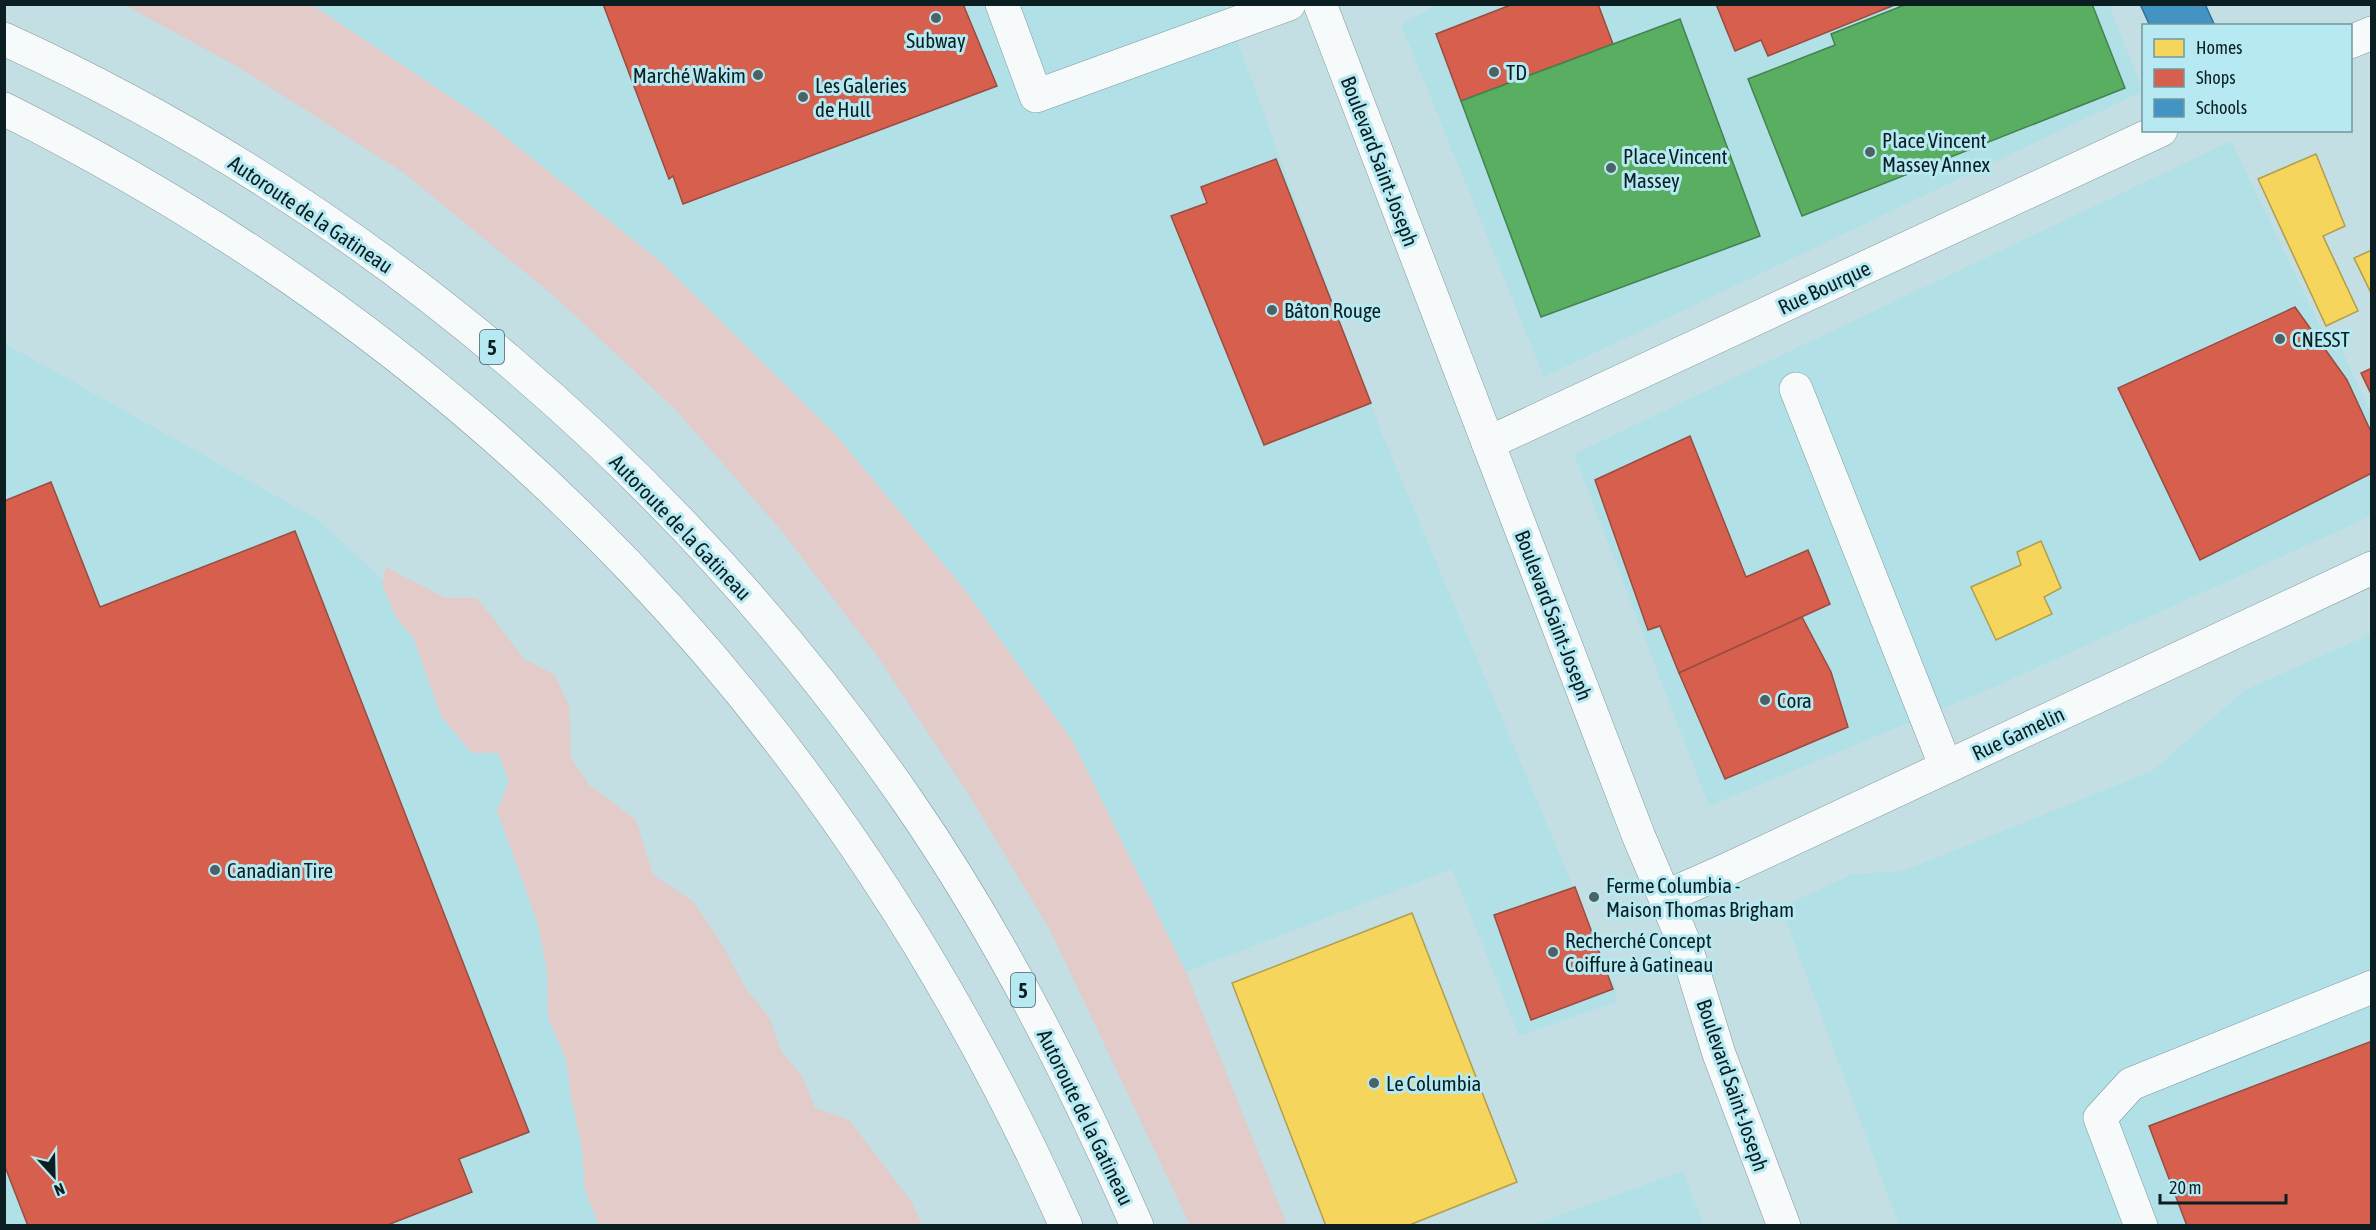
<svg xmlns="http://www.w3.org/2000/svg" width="2376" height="1230" font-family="'Asap Condensed',sans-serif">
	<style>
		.built { fill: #b1e0e7 }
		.green { fill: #e2cbc8 }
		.homes { fill: #f6d55c; stroke: #b09e4b; stroke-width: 1.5 }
		.shops { fill: #d6604d; stroke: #994c40; stroke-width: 1.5 }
		.schools { fill: #4393c3; stroke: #327093; stroke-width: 1.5 }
		.public { fill: #5aae61; stroke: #42834e; stroke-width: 1.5 }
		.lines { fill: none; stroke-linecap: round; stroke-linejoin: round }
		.minor-casing { stroke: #82989b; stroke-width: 34 }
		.major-casing { stroke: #82989b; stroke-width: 34 }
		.highway-casing { stroke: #82989b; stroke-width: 34 }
		.minor { stroke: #f6fafb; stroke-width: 33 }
		.major { stroke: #f6fafb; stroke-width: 33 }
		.highway { stroke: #f6fafb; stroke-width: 33 }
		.poi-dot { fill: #4b6266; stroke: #b6e9f1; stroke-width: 2 }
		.labels { text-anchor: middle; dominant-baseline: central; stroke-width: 6; stroke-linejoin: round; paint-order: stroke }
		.shield { fill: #b6e9f1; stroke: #3e5c60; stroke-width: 1.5 }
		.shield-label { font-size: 20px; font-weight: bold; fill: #0b1f22 }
		.poi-label { font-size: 21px; fill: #0b1f22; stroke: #b6e9f1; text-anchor: start }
		.street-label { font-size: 21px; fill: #0b1f22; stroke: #b6e9f1 }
	</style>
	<rect width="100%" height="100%" fill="#c3dfe4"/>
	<g class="built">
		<path d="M1440,4L2109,5L2143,91L1544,377L1401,24Z"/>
		<path d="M312,5H1224L1380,429L1616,988V1002L1519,1036L1452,869L1186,972L1073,742L965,590L835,434L663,264L486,121Z"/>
		<path d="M2231,141L2325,336L2335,335L2371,413V516L1992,688L1709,806L1574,454Z"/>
		<path d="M4,343L317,519L501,690L678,1225H5Z"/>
		<path d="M2371,634V1225H1899L1781,907L1853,874L1903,871L2152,771L2245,690Z"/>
		<path d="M1683,1171L1703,1225H1533Z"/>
	</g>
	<g class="green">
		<path d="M125,5H312L486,121L663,264L835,434L965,590L1073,742L1186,972L1287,1225H1190L1050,930L969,795L878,657L780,529L676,410L554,296L404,173L240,68Z"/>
		<path d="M386,567L445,598H477L524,659L555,675L569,706L571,757L589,785L636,820L653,875L693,901L721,943L746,989L769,1017L781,1051L802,1076L815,1108L849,1120L911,1201L922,1225H599L585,1191L582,1150L570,1091L567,1062L548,1017L547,969L537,921L497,811L509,781L498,753H472L441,716L413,637L397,619L382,585Z"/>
	</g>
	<g class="homes">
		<path d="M2316,154L2345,226L2323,236L2358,311L2326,326L2258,179Z"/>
		<path d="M2372,250V295L2354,258Z"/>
		<path d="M2041,541L2061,588L2044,597L2052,614L1996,640L1971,587L2021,565L2017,552Z"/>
		<path d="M1412,913L1517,1182L1407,1226H1326L1232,983Z"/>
	</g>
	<g class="shops">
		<path d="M603,4H963L997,86L683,204L673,176L669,179Z"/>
		<path d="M1513,4H1598L1613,44L1461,101L1436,34Z"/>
		<path d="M1716,4H1897L1768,56L1761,40L1735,51Z"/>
		<path d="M1276,159L1371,403L1264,445L1171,216L1207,203L1201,187Z"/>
		<path d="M2295,307L2347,380L2372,434V473L2200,560L2118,388Z"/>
		<path d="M2372,368V396L2361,373Z"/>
		<path d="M1690,436L1746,577L1808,550L1830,604L1679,673L1660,626L1648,630L1595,480Z"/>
		<path d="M51,482L100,607L295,531L529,1132L459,1159L472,1192L385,1226H28L4,1164V501Z"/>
		<path d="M1802,617L1831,672L1848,727L1725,779L1679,673Z"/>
		<path d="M1575,887L1613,989L1531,1020L1494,915Z"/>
		<path d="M2372,1041V1226H2187L2149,1126Z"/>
	</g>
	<path class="schools" d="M2140,4H2205L2215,26H2150Z"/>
	<g class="public">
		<path d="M1907,4H2092L2125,88L1802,216L1748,79L1835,45L1831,34Z"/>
		<path d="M1680,19L1760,236L1541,317L1461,101Z"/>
	</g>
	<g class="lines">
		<g class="minor-casing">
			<g id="minor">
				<path d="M1002,4L1036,96L1289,4"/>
				<path d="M2350,42L2372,33"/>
				<path d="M1796,389L1946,767"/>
				<path d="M1488,443L2161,130"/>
				<path d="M1665,897L1726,870L2372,568"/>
				<path d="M2141,1226L2100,1118L2131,1084L2372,987"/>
			</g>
		</g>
		<g class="major-casing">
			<path id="major" d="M1320,4L1639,837L1686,947L1719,1054L1784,1226"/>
		</g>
		<g class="highway-casing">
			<g id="highway">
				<path d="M4,39C368,205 682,474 909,803C1000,935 1073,1079 1137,1226"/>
				<path d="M4,109C493,354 844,727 1066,1226"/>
			</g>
		</g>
		<use href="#minor" class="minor"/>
		<use href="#major" class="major"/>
		<use href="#highway" class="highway"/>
	</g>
	<g class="poi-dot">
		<circle cx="936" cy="18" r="6"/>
		<circle cx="1494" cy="72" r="6"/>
		<circle cx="758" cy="75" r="6"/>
		<circle cx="803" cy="97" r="6"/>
		<circle cx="1870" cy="152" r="6"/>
		<circle cx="1611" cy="168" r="6"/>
		<circle cx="1272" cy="310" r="6"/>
		<circle cx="2280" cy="339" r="6"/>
		<circle cx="1765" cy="700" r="6"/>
		<circle cx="215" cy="870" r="6"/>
		<circle cx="1594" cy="897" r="6"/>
		<circle cx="1553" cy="952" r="6"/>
		<circle cx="1374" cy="1083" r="6"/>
	</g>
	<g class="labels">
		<g class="shield">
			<rect x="480" y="330" width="24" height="34" rx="4.5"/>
			<rect x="1011" y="973" width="24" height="34" rx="4.5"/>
		</g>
		<g class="shield-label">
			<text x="492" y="347">5</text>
			<text x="1023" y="990">5</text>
		</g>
		<g class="poi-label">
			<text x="936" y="40" text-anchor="middle">Subway</text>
			<text x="1506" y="72">TD</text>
			<text x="746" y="75" text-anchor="end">Marché Wakim</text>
			<text x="815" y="85">Les Galeries<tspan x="815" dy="24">de Hull</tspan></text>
			<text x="1882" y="140">Place Vincent<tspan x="1882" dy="24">Massey Annex</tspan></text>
			<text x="1623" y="156">Place Vincent<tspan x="1623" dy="24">Massey</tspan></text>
			<text x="1284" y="310">Bâton Rouge</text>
			<text x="2292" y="339">CNESST</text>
			<text x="1777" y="700">Cora</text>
			<text x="227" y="870">Canadian Tire</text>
			<text x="1606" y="885">Ferme Columbia -<tspan x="1606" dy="24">Maison Thomas Brigham</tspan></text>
			<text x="1565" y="940">Recherché Concept<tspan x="1565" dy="24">Coiffure à Gatineau</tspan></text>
			<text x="1386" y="1083">Le Columbia</text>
		</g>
		<g class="street-label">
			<text transform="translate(1380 161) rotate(69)">Boulevard Saint-Joseph</text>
			<text transform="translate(311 214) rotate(34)">Autoroute de la Gatineau</text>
			<text transform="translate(1824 287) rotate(-25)">Rue Bourque</text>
			<text transform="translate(681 527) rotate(46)">Autoroute de la Gatineau</text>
			<text transform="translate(1554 615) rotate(69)">Boulevard Saint-Joseph</text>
			<text transform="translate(2018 733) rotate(-25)">Rue Gamelin</text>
			<text transform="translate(1733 1085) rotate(71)">Boulevard Saint-Joseph</text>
			<text transform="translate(1086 1117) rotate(64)">Autoroute de la Gatineau</text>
		</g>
	</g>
	<rect width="2376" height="1230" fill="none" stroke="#0b1f22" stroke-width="12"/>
	<rect x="2142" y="24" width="210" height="108" fill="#b6e9f1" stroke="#72989e" stroke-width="1.5"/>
	<rect x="2154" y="39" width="30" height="18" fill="#f6d55c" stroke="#72989e" stroke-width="1.5"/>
	<text x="2196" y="54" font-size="18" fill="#0b1f22">Homes</text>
	<rect x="2154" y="69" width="30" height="18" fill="#d6604d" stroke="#72989e" stroke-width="1.5"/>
	<text x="2196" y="84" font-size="18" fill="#0b1f22">Shops</text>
	<rect x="2154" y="99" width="30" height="18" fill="#4393c3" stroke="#72989e" stroke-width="1.5"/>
	<text x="2196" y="114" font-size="18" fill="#0b1f22">Schools</text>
	<g transform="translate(54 1176) rotate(158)" stroke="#b6e9f1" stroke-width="4.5" paint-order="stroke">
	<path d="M0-4.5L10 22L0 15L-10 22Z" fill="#0b1f22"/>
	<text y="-9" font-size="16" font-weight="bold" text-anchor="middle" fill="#0b1f22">N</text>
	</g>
	<path d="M2160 1194v9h126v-9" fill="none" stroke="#0b1f22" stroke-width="3"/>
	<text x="2169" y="1194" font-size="18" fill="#0b1f22" stroke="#b6e9f1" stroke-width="4.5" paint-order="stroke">20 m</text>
</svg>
